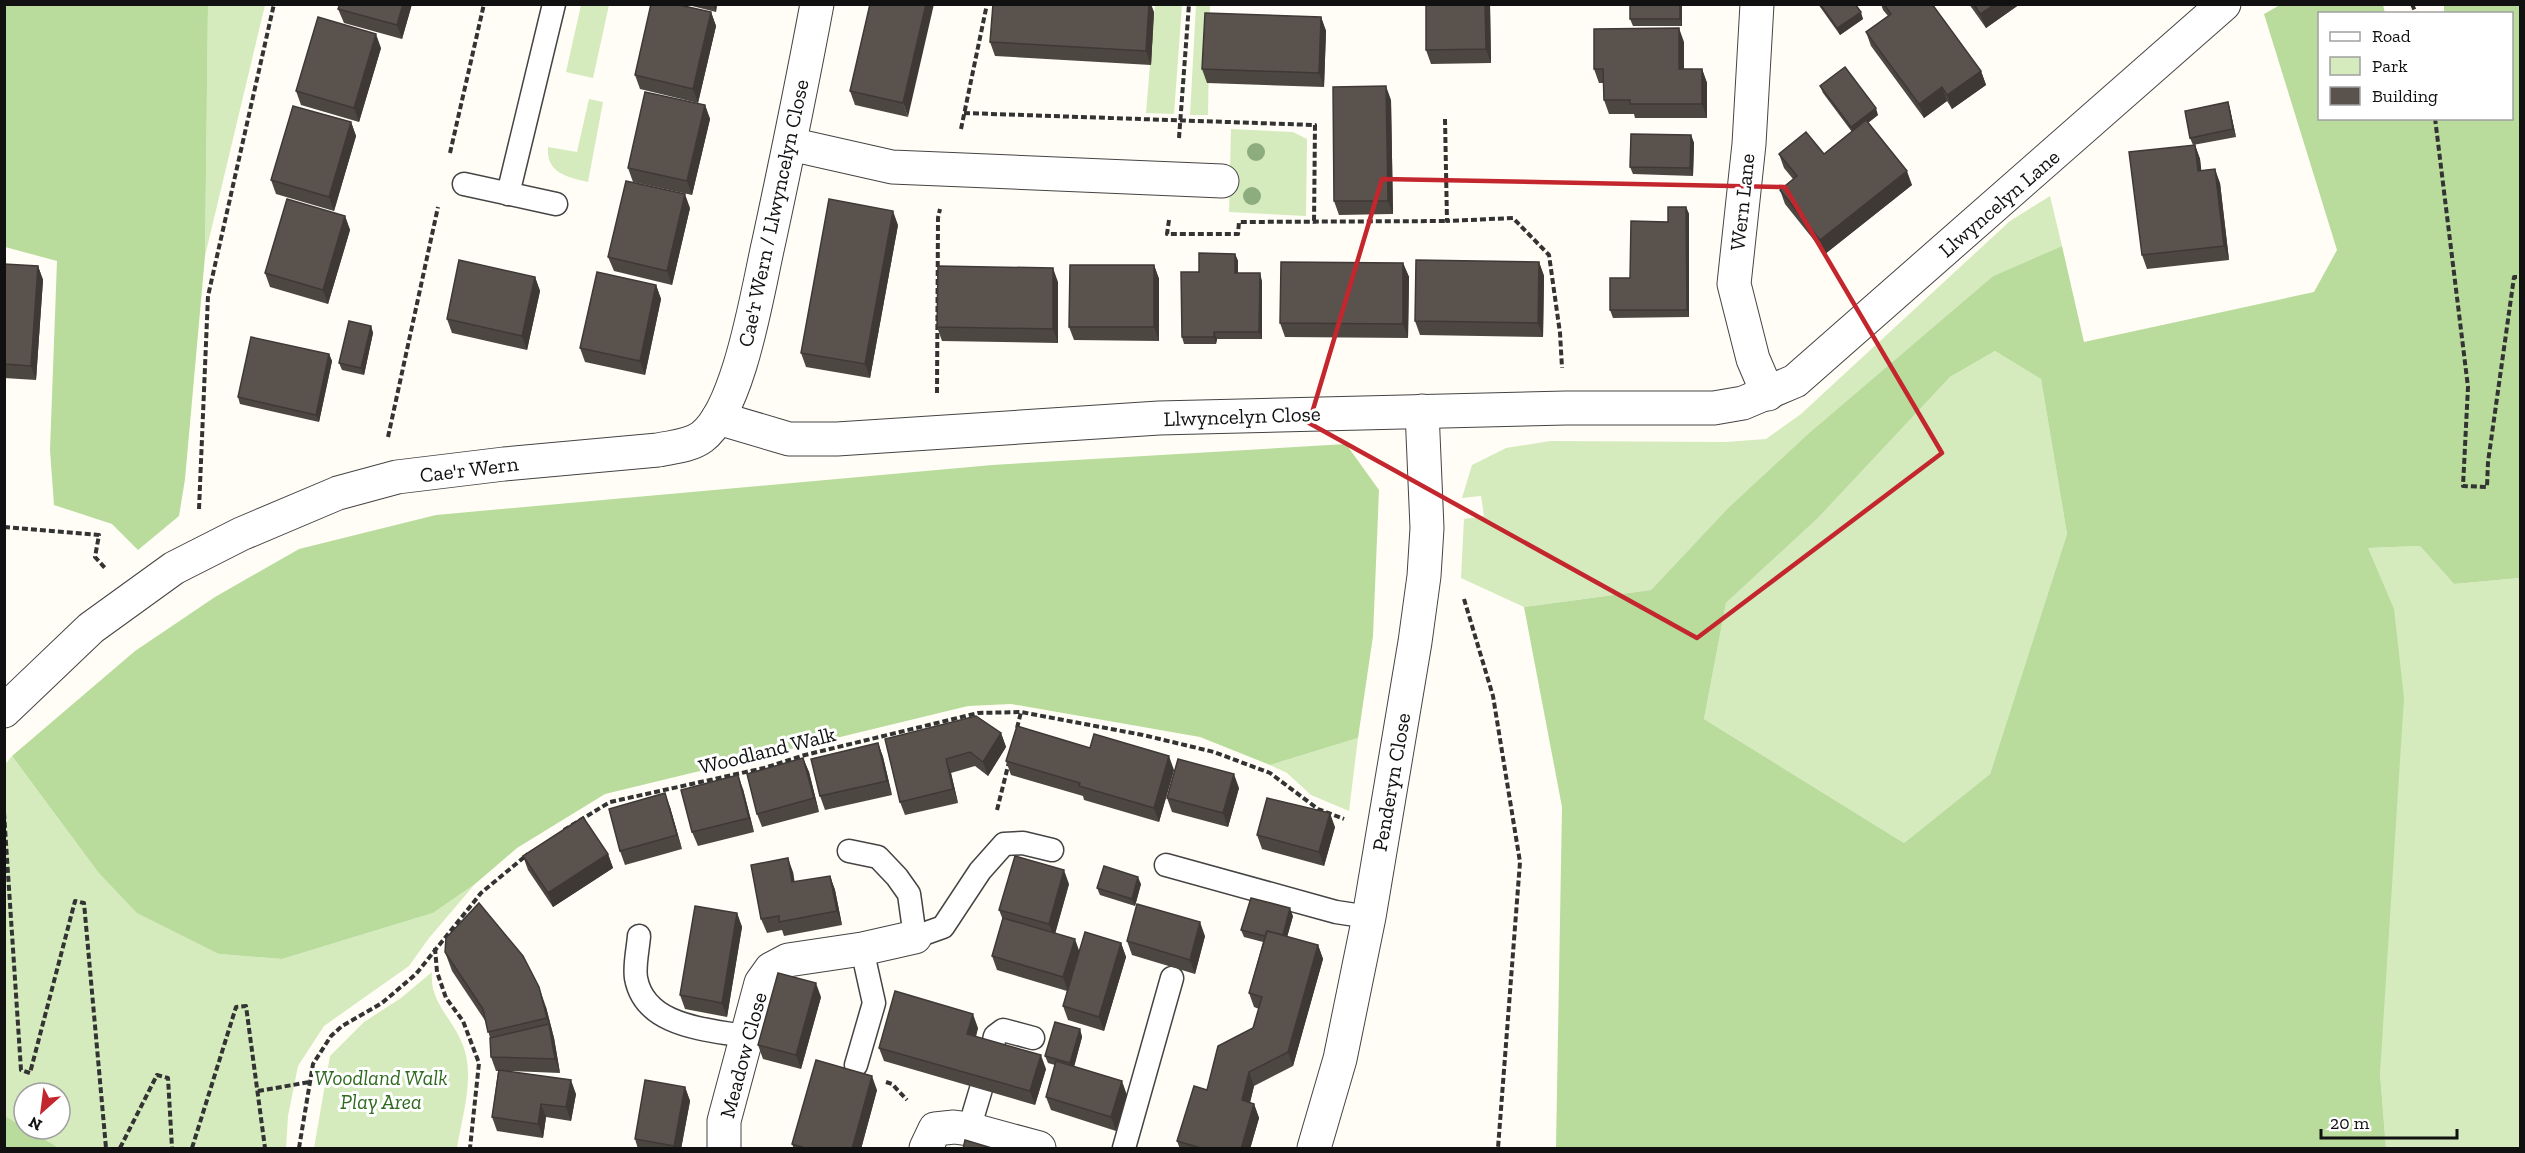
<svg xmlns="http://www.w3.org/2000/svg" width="2525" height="1153" font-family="'Zilla Slab',serif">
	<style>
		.green { fill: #d5ebbd }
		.forest { fill: #b9dc9c; fill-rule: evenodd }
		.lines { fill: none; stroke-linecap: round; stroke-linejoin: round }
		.service-casing { stroke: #444; stroke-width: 25 }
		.minor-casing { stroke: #444; stroke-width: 35 }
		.path { stroke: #333; stroke-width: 4; stroke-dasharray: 6 3; stroke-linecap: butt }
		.service { stroke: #fff; stroke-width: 22 }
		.minor { stroke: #fff; stroke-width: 33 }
		.tree { fill: #8dad7f }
		.wall { fill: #4d4742 }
		.shaded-wall { fill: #3f3936 }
		.building { fill: #5a524d; stroke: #3f3936; stroke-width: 1.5 }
		.marked { fill: none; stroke: #c4262e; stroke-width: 4.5; stroke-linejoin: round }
		.labels { text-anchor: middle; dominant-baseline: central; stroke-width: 6; stroke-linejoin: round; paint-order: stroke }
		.street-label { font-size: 21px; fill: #111; stroke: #fff }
		.park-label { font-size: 21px; font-style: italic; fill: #2f6b1f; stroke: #fff }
	</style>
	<rect width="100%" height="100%" fill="#fffdf5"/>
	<g class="green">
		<path d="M208,5H265L205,256Z"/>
		<path d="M581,5H609L593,78L566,72Z"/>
		<path d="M1155,5H1182L1174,114L1146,113Z"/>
		<path d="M1196,5H1210L1208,115H1190Z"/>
		<path d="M589,99L603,102L588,182C567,177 546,173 548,147L577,152Z"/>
		<path d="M1231,129L1293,132L1307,139L1306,216L1229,212Z"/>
		<path d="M2050,196L2062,246L1993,276L1809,433L1728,508L1651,590L1524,607L1461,578L1464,519L1484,516L1481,496L1462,498L1472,465L1506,448L1550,441L1726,442L1766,439L1801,414L2010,221Z"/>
		<path d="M1995,351L2041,379L2067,534L1990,774L1904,843L1704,719L1726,603L1818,518L1950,377Z"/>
		<path d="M2420,546L2454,584L2520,578V1148H2386L2380,1073L2368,548Z"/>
		<path d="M1358,738L1349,811L1311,795L1287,773L1270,765Z"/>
		<path d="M12,756L98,872L219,954L282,959L433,913L475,884L429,938L409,966L324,1026L298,1066L288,1116L286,1148H58L27,1129H60V1093H24V1127L5,1116L4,766Z"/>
		<path d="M432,972C429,1001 452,1018 462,1043C476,1075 462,1116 457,1148H314L330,1056L364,1022L401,998Z"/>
	</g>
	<g class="forest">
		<path d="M5,4L208,5L205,256L185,479L179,516L138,550L112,524L54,505L50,450L57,261L5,247Z"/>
		<path d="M2280,5H2383L2385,13L2320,14V118H2512V14L2444,13V5H2520V578L2454,584L2420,546L2368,548L2394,609L2404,698L2380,1073L2386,1148H1556L1562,807L1524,607L1651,590L1728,508L1809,433L1993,276L2062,246L2084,342L2314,292L2337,250L2264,14ZM1995,351L2041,379L2067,534L1990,774L1904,843L1704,719L1726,603L1818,518L1950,377Z"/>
		<path d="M1346,444L1379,490L1373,636L1358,738L1270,765L1200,737L1011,704L968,706L605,794L517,848L475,884L433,913L282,959L219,954L137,913L98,872L12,756L135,651L215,597L299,549L436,515L992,465Z"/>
		<path d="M5,1116L54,1145L58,1148H5Z"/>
	</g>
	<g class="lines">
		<g class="service-casing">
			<g id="service">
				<path d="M464,184L556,204"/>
				<path d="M508,194L554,4"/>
				<path d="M849,851L878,857L897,877L909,894L915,937L943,927L980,871L1004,844L1023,843L1052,850"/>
				<path d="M1166,865L1336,912L1369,917"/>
				<path d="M639,936C638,949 634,966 636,978C645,1028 709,1029 748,1037"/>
				<path d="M991,1054L995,1036L1003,1030L1033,1038"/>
				<path d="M856,1065L874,1003L862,949"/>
				<path d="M969,1129L981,1089"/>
				<path d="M1124,1148L1172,978"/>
			</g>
		</g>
		<g class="minor-casing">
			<g id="minor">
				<path d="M1757,4L1749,144L1734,284L1753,359L1768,394"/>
				<path d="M790,144L892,167L1222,181"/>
				<path d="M718,418L789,439H837L1159,418L1566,408H1714L1743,403L1795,381L2224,4"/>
				<path d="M4,711L91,628L174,568L241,534L338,493L397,477L504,464L658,450C672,447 690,446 702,437C740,408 758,288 769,241C786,162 802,84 817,4"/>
				<path d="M724,1148V1121L761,983L771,969L788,960L862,949L915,937"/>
				<path d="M926,1148L935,1129L954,1127L969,1129L1039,1148"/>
				<path d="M1314,1148L1340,1059L1369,917L1415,642L1424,576L1427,528L1422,411"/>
			</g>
		</g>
		<g class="path">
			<path d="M2412,4L2416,14"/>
			<path d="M964,113L1315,125L1314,224"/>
			<path d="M2435,118L2468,387L2463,486L2487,487L2488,462L2514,277H2520"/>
			<path d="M1445,119L1447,221L1513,218L1549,255L1560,333L1562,368"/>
			<path d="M961,129L987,4"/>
			<path d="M1179,138L1189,4"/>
			<path d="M450,153L484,4"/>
			<path d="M1169,220L1167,234H1238L1239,222L1447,221"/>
			<path d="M937,393L938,218L940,209"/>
			<path d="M388,437L438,207"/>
			<path d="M199,509L208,296L274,4"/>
			<path d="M4,527L99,535L95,557L105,568"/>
			<path d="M1464,599L1493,696L1520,862L1498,1148"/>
			<path d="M1017,728L1021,712"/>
			<path d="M997,810L1009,762"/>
			<path d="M4,813L21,1070L30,1073L75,901L84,903L106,1148"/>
			<path d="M564,830L610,802L764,768L805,755L978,713L1021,712L1143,735L1214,752L1270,773L1318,809L1344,819"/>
			<path d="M435,948L437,972L446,998L463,1021L479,1063L470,1148"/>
			<path d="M886,1082L892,1084L907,1100"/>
			<path d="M258,1091L310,1082"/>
			<path d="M120,1148L157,1075L168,1078L172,1148"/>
			<path d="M192,1148L236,1007L246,1006L265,1148"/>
			<path d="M299,1148L313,1064L331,1036L342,1026L382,1003L416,974L481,893L528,854"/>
		</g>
		<use href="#service" class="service"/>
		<use href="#minor" class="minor"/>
	</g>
	<g class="tree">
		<circle cx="1256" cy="152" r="9"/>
		<circle cx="1252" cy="196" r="9"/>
	</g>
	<g class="wall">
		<path d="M340,4H412L402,39L344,23L338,9Z"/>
		<path d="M684,4H717L716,12Z"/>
		<path d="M870,4L908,117L855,105L850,91Z"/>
		<path d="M1426,4H1490L1491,63L1431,64L1426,50Z"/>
		<path d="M1682,4V26H1633L1630,19Z"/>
		<path d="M1818,4H1855L1863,19L1840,35Z"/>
		<path d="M1881,4H1932L1981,71L1986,85L1952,109L1947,101L1924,118L1871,46L1866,32L1888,16L1883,10Z"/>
		<path d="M1969,4H2020L1986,28Z"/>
		<path d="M711,12L716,26L698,103L640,89L635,75Z"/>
		<path d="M1154,12L1151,65L995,56L990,42Z"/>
		<path d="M1321,17L1326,31L1324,87L1207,83L1202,69Z"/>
		<path d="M1684,42V69H1702L1707,83V118H1635L1634,114H1609L1604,100L1603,83H1599L1594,69Z"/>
		<path d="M381,48L359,122L301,105L296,91Z"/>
		<path d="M1820,86L1878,115L1868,123L1912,185L1825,254L1785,204L1780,190L1793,179L1784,168L1779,154H1824L1852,132L1823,93Z"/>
		<path d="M1391,100L1393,214L1339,215L1334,201Z"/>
		<path d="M2228,102L2230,109L2236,137L2193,145L2190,138Z"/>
		<path d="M705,105L710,119L692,195L633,182L628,168Z"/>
		<path d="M351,122L356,136L334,211L276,194L271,180Z"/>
		<path d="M1691,135L1694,143L1693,176L1633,174L1630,167Z"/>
		<path d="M2195,145L2200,159L2201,171L2220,183L2229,260L2147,269L2142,255Z"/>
		<path d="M1686,207L1689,214V317L1613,318L1610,310L1630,278L1668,222Z"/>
		<path d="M690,208L672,285L614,271L608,257Z"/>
		<path d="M345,216L350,230L328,304L270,287L265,273Z"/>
		<path d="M898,225L870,378L806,367L801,353Z"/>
		<path d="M1235,254L1238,261V273L1262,281V339H1217L1216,344H1184L1182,337L1199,272Z"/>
		<path d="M1539,262L1544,276L1543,337L1420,335L1415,321Z"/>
		<path d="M1403,263L1409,277L1408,338L1285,337L1280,323Z"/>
		<path d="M4,264L38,266L43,280L36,380L4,378Z"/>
		<path d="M1154,265L1159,279V341L1074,340L1069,327Z"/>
		<path d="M535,277L540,291L527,350L452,333L447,319Z"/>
		<path d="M1058,282V343L942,341L937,327Z"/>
		<path d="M656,285L661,299L645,375L585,362L580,348Z"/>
		<path d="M371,326L373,333L364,375L342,370L339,363Z"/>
		<path d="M329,354L332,361L319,422L240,404L238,397Z"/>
		<path d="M976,716L1001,733L1006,747L988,776L975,766L951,773L958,803L905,815L900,802Z"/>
		<path d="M878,743L883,757L892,795L825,810L820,796Z"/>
		<path d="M1090,748L1174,770L1159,822L1084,800L1083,796L1011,775L1006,761Z"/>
		<path d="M803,758L809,772L819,812L762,827L757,814Z"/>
		<path d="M1239,788L1228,827L1172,812L1167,798Z"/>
		<path d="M743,789L754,832L698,846L692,832Z"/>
		<path d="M670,807L682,849L625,865L620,851Z"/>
		<path d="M1335,827L1324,866L1262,849L1257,835Z"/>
		<path d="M608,854L613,868L553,907L528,870L523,856Z"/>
		<path d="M793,872L794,882L830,876L835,890L842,925L784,936L782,930L767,933L761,919Z"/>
		<path d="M1069,884L1055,933L1079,952L1121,943L1126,957L1104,1031L1068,1020L1063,1006L1067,991L997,970L992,956L1003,920L999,910Z"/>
		<path d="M1141,884L1135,906L1100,895L1097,888Z"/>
		<path d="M737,913L742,927L727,1017L685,1009L680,995Z"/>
		<path d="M1293,916L1287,937L1318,945L1323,959L1293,1066L1254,1086L1250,1103L1254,1104L1259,1118L1250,1149H1180L1177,1141L1207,1090L1253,1028L1259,1009L1254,1007L1249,993L1263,942L1244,937L1241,930Z"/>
		<path d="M1205,936L1195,974L1132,955L1127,941Z"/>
		<path d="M445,952L546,1007L554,1038L560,1073L510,1071L576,1094L571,1121L546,1117L543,1138L497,1131L492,1117L498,1071H496L491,1057L490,1038L486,1022L452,971Z"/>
		<path d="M821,997L801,1069L763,1059L758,1045Z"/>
		<path d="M978,1028L976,1037L1046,1069L1035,1105L884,1061L879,1048Z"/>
		<path d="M1080,1029L1082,1037L1074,1066L1127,1095L1116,1131L1051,1110L1046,1097L1055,1065L1048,1063L1045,1056Z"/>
		<path d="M685,1087L690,1101L681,1149H638L635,1139Z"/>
		<path d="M877,1090L861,1149H794L792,1144Z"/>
	</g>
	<g class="shaded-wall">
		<path d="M403,4H412L402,39L397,25Z"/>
		<path d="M713,4H717L716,12Z"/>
		<path d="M926,4H934L908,117L903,103Z"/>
		<path d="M1149,4H1151L1154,12L1151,65L1146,51Z"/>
		<path d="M1485,4H1490L1491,63L1486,49Z"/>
		<path d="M1680,4H1682V26L1680,19Z"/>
		<path d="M1995,4H2020L1986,28L1980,14Z"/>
		<path d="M711,12L716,26L698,103L693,89Z"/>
		<path d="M1861,12L1863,19L1840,35L1837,28Z"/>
		<path d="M1321,17L1326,31L1324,87L1319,73Z"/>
		<path d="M1679,28L1684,42V83L1679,69Z"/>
		<path d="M376,34L381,48L359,122L354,108Z"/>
		<path d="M1702,69L1707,83V118L1702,104Z"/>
		<path d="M1981,71L1986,85L1952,109L1947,95Z"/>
		<path d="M1386,86L1391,100L1393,214L1388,201Z"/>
		<path d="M1942,87L1947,101L1924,118L1919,104Z"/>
		<path d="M2228,102L2230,109L2236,137L2233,129Z"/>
		<path d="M705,105L710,119L692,195L687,181Z"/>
		<path d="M1876,108L1878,115L1853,134L1851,127Z"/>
		<path d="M351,122L356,136L334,211L329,197Z"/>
		<path d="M1691,135L1694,143L1693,176L1690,168Z"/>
		<path d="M2195,145L2200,159L2203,185L2198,171Z"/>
		<path d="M2215,169L2220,183L2229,260L2224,246Z"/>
		<path d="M1907,171L1912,185L1825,254L1820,240Z"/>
		<path d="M685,194L690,208L672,285L667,271Z"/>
		<path d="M1686,207L1689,214V317L1687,310Z"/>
		<path d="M893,211L898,225L870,378L865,364Z"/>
		<path d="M345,216L350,230L328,304L323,290Z"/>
		<path d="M1235,254L1238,261V281L1235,273Z"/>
		<path d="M1539,262L1544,276L1543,337L1538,323Z"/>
		<path d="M1403,263L1409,277L1408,338L1403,324Z"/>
		<path d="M1154,265L1159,279V341L1154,327Z"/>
		<path d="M38,266L43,280L36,380L31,366Z"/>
		<path d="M1053,268L1058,282V343L1053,329Z"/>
		<path d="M1260,273L1262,281V339L1259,332Z"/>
		<path d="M535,277L540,291L527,350L522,336Z"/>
		<path d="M656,285L661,299L645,375L640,361Z"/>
		<path d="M371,326L373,333L364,375L361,368Z"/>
		<path d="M1214,332L1217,339L1216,344L1214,337Z"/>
		<path d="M329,354L332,361L319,422L316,415Z"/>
		<path d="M1001,733L1006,747L988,776L983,762Z"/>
		<path d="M878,743L883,757L892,795L887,781Z"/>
		<path d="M1169,756L1174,770L1159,822L1154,808Z"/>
		<path d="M803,758L809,772L819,812L814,798Z"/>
		<path d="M946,759L951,773L958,803L953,789Z"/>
		<path d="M1234,774L1239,788L1228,827L1223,813Z"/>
		<path d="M738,775L743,789L754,832L749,818Z"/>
		<path d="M665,793L670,807L682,849L677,835Z"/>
		<path d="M1330,813L1335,827L1324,866L1319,852Z"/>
		<path d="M608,854L613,868L553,907L548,893Z"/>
		<path d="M788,858L793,872L797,896L792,882Z"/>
		<path d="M1064,870L1069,884L1054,938L1049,924Z"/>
		<path d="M830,876L835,890L842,925L837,911Z"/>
		<path d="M1138,877L1141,884L1135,906L1132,899Z"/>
		<path d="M1290,908L1293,916L1284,948L1281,941Z"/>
		<path d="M737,913L742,927L727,1017L722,1003Z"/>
		<path d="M1200,922L1205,936L1195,974L1190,960Z"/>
		<path d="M1075,939L1080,953L1068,991L1063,977Z"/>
		<path d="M1121,943L1126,957L1104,1031L1099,1017Z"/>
		<path d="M1318,945L1323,959L1293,1066L1288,1052Z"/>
		<path d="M816,983L821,997L801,1069L796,1055Z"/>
		<path d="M539,987L546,1007L554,1038L547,1018Z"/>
		<path d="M973,1014L978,1028L972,1048L967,1034Z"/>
		<path d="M549,1024L554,1038L560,1073L555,1059Z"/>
		<path d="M1080,1029L1082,1037L1073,1071L1070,1063Z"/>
		<path d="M1041,1055L1046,1069L1035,1105L1030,1091Z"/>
		<path d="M1249,1072L1254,1086L1247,1114L1242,1100Z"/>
		<path d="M872,1076L877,1090L861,1149H852Z"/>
		<path d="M571,1080L576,1094L571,1121L566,1107Z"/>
		<path d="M1122,1081L1127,1095L1116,1131L1111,1117Z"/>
		<path d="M685,1087L690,1101L681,1149H675L674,1146Z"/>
		<path d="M541,1104L546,1117L543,1138L538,1124Z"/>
		<path d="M1254,1104L1259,1118L1250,1149H1241Z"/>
	</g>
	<g class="building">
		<path d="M340,4H403L397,25L338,9Z"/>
		<path d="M651,4H675L711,12L693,89L635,75Z"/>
		<path d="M870,4H926L903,103L850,91Z"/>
		<path d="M993,4H1149L1146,51L990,42Z"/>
		<path d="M1426,4H1485L1486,49L1426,50Z"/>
		<rect x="1630" y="4" width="50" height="15"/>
		<path d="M1820,4H1855L1861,12L1837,28Z"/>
		<path d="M1884,4H1932L1981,71L1947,95L1942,87L1919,104L1866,32L1891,14Z"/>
		<path d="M1974,4H1995L1980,14Z"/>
		<path d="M1205,13L1321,17L1319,73L1202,69Z"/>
		<path d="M318,17L376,34L354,108L296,91Z"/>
		<path d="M1679,28V69H1702V104H1630V100H1604L1603,69H1594V29Z"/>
		<path d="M1845,67L1876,108L1851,127L1820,86Z"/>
		<path d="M1386,86L1388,201H1334L1333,87Z"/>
		<path d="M645,92L705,105L687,181L628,168Z"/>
		<path d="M2228,102L2233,129L2190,138L2185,111Z"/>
		<path d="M293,106L351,122L329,197L271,180Z"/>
		<path d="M1866,120L1907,171L1820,240L1780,190L1797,176L1779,154L1806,132L1824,154Z"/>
		<path d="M1631,134L1691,135L1690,168L1630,167Z"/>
		<path d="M2195,145L2198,171L2215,169L2224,246L2142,255L2129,152Z"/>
		<path d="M626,181L685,194L667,271L608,257Z"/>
		<path d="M287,199L345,216L323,290L265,273Z"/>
		<path d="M829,199L893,211L865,364L801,353Z"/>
		<path d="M1668,207H1686L1687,310H1610V278H1630L1631,221L1668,222Z"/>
		<path d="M1199,253L1235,254V273H1260L1259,332H1214V337H1182L1181,272H1199Z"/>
		<path d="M459,260L535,277L522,336L447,319Z"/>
		<path d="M1416,260L1539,262L1538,323L1415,321Z"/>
		<path d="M1281,262L1403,263V324L1280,323Z"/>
		<path d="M4,264L38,266L31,366L4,364Z"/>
		<path d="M1070,265H1154V327H1069Z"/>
		<path d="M938,266L1053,268V329L937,327Z"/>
		<path d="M597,272L656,285L640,361L580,348Z"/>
		<path d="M349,321L371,326L361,368L339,363Z"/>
		<path d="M251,337L329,354L316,415L238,397Z"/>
		<path d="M976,716L1001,733L983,762L970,752L946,759L953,789L900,802L885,739Z"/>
		<path d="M1017,726L1090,748L1094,734L1169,756L1154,808L1079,786L1080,783L1006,761Z"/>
		<path d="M878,743L887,781L820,796L811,759Z"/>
		<path d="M803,758L814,798L757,814L747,774Z"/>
		<path d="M1178,759L1234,774L1223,813L1167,798Z"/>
		<path d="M738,775L749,818L692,832L681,790Z"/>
		<path d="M665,793L677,835L620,851L609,809Z"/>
		<path d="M1267,798L1330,813L1319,852L1257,835Z"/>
		<path d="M583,817L608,854L548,893L523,856Z"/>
		<path d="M1015,856L1064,870L1049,924L999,910Z"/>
		<path d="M788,858L792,882L830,876L837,911L779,922V916L761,919L751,865Z"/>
		<path d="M1104,866L1138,877L1132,899L1097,888Z"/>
		<path d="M1251,898L1290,908L1283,935L1267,931L1265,936L1241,930Z"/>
		<path d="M479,903L523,956L539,987L547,1018L488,1032L483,1009L445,952L446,938Z"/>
		<path d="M1137,904L1200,922L1190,960L1127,941Z"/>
		<path d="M695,906L737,913L722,1003L680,995Z"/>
		<path d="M1003,918L1075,939L1063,977L992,956Z"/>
		<path d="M1267,931L1318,945L1288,1052L1249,1072L1242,1100L1254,1104L1241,1149H1204L1177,1141L1194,1086L1207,1090L1218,1046L1253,1028L1262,997L1249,993Z"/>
		<path d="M1085,932L1121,943L1099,1017L1063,1006Z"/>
		<path d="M778,973L816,983L796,1055L758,1045Z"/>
		<path d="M895,991L973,1014L967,1034L1041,1055L1030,1091L879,1048Z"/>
		<path d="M1055,1022L1080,1029L1070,1063L1045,1056Z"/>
		<path d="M549,1024L555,1059L491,1057L490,1038Z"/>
		<path d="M816,1060L872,1076L852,1149H808L792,1144Z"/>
		<path d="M1056,1061L1122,1081L1111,1117L1046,1097Z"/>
		<path d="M499,1070L571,1080L566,1107L541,1104L538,1124L492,1117Z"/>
		<path d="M645,1080L685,1087L674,1146L635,1139Z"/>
		<path d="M965,1140L995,1149H963Z"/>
	</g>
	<path class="marked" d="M1382,179L1785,187L1942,453L1697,638L1309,423Z"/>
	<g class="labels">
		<g class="street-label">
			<text transform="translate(1742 202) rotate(-84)">Wern Lane</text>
			<text transform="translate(1999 203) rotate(-41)">Llwyncelyn Lane</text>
			<text transform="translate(773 213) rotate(-78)">Cae'r Wern / Llwyncelyn Close</text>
			<text transform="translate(1242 416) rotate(-2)">Llwyncelyn Close</text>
			<text transform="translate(469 469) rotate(-7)">Cae'r Wern</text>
			<text transform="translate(767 750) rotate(-14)">Woodland Walk</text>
			<text transform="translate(1391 782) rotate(-80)">Penderyn Close</text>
			<text transform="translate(743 1055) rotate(-75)">Meadow Close</text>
		</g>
		<g class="park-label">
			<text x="381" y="1077">Woodland Walk<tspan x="381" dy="24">Play Area</tspan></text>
		</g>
	</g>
	<rect width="2525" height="1153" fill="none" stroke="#111111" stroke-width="12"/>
	<rect x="2318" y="12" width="195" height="108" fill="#ffffff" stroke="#a0a0a0" stroke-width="1.5"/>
	<rect x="2330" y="32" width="30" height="9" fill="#ffffff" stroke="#a0a0a0" stroke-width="1.5"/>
	<text x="2372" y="42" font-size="18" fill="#111111">Road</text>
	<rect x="2330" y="57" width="30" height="18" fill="#d5ebbd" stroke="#a0a0a0" stroke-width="1.5"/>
	<text x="2372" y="72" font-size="18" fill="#111111">Park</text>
	<rect x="2330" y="87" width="30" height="18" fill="#5a524d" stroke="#a0a0a0" stroke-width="1.5"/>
	<text x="2372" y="102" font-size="18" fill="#111111">Building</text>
	<g transform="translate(42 1111) rotate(208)"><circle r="28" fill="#ffffff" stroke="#a0a0a0" stroke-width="1.5"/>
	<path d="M0-4.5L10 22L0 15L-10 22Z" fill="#c4262e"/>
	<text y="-9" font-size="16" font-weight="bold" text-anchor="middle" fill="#111111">N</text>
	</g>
	<path d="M2321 1129v9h136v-9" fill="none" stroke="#111111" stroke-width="3"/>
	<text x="2330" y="1129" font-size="18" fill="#111111" stroke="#ffffff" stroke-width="4.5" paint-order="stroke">20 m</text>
</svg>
